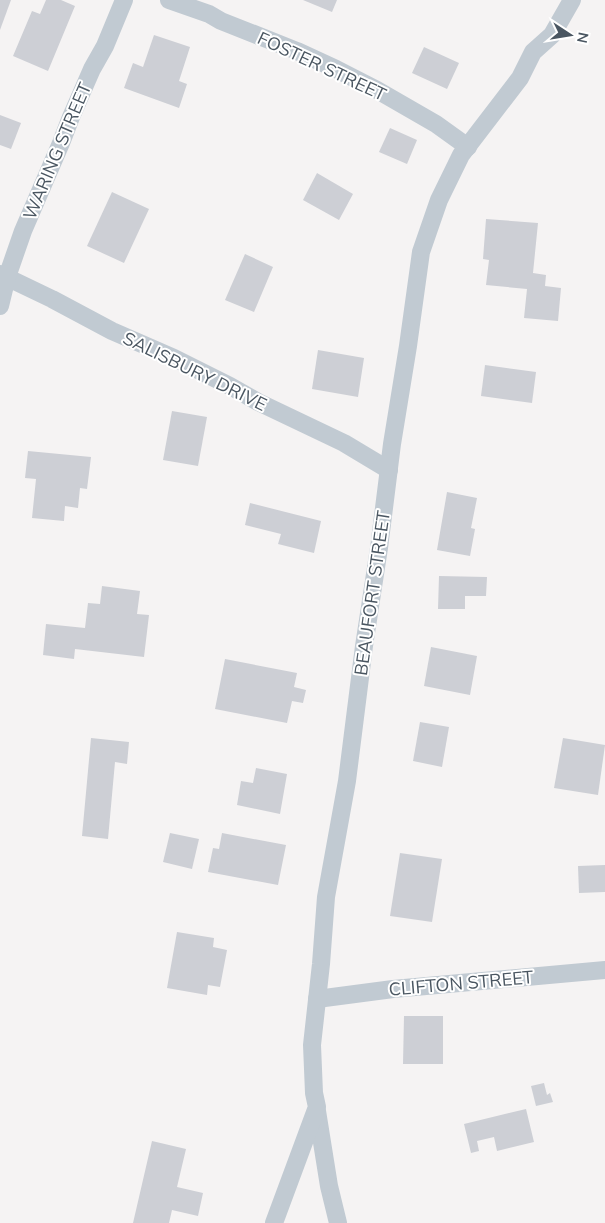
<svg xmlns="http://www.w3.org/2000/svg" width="605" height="1223" font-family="Mulish,sans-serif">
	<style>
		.building { fill: #cdcfd5 }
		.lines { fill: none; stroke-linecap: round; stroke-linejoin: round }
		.minor { stroke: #c1cad2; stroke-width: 18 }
		.labels { text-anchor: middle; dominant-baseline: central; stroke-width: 4; stroke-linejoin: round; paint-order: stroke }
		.street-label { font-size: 18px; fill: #4a5661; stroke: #fff }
	</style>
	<rect width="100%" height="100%" fill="#f5f3f3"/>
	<g class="building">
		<path d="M0,0H11L0,30Z"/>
		<path d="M46,0H61L75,6L48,71L13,56L32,11L40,14Z"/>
		<path d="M303,0H337L332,12Z"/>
		<path d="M154,35L190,47L179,81L187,84L179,108L124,88L133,63L143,67Z"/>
		<path d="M424,47L459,63L447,89L412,73Z"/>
		<path d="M0,115L21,123L11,149L0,145Z"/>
		<path d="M390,128L417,140L407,164L379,152Z"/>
		<path d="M317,173L353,194L339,220L303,200Z"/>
		<path d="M112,192L149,209L124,263L87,246Z"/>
		<path d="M486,219L538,223L533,273L546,275L545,286L561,288L558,321L524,318L527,289L486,285L489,260L483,259Z"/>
		<path d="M245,254L273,267L254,312L225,300Z"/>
		<path d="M318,350L364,358L358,397L312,389Z"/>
		<path d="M485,365L536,372L532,403L481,396Z"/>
		<path d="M172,411L207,417L198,466L163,460Z"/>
		<path d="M28,451L91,457L87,489L80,488L78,508L65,506L64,521L32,518L36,479L25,478Z"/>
		<path d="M447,492L477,498L471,528L475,529L470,556L437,550Z"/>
		<path d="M250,503L321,521L314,553L278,544L281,534L245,525Z"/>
		<path d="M439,576L487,577L486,596H465V609H438Z"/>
		<path d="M102,586L140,591L137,614L149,615L144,657L75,649L74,659L43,655L46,624L85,628L88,603L100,604Z"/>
		<path d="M431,647L477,656L470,695L424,686Z"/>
		<path d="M225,659L297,673L294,687L306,690L303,703L292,701L287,723L215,709Z"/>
		<path d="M420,722L449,727L442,767L413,761Z"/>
		<path d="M91,738L129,742L127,764L115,762L108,839L82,836Z"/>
		<path d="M563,738L605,745L598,795L554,788Z"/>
		<path d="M256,768L287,774L280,814L237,805L241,781L253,783Z"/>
		<path d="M170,833L199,839L192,869L163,862Z"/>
		<path d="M222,833L286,845L278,885L208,872L213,848L219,849Z"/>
		<path d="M400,853L442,859L432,922L390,916Z"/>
		<path d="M605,865V892L579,893L578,866Z"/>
		<path d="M177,932L214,938L213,947L227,950L220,987L208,985L207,995L167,988Z"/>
		<path d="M404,1016H443V1064H403Z"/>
		<path d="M544,1083L547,1095L550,1093L553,1102L536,1106L531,1086Z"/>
		<path d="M526,1109L534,1142L497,1151L494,1137L477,1141L479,1151L471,1153L464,1124Z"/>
		<path d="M152,1141L186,1149L177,1187L203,1193L198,1216L172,1210L169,1223H133Z"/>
	</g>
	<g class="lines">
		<g class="minor">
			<path d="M169,0L209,14L221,21L297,51L336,69L377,90L436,124L468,147"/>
			<path d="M0,274L52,299L112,331L174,358L230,386L258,402L344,443L389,470"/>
			<path d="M0,306L7,277L23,231L61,143L71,117L92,69L105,46L124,0"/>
			<path d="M317,999L393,989L605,970"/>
			<path d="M317,1111L329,1186L338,1223"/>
			<path d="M274,1223L317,1107L314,1093L312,1045L321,964L326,897L347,781L364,646L379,548L392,444L408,346L421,252L439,200L461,155L520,78L533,52L552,35L572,0"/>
		</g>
	</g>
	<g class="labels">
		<g class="street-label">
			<text transform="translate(322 66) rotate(25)">FOSTER STREET</text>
			<text transform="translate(57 151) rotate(-67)">WARING STREET</text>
			<text transform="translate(195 371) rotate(26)">SALISBURY DRIVE</text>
			<text transform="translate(372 593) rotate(-82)">BEAUFORT STREET</text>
			<text transform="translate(461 983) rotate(-5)">CLIFTON STREET</text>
		</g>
	</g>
	<g transform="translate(570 35) rotate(102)" stroke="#ffffff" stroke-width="4" paint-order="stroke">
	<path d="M0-4L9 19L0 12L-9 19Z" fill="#4a5661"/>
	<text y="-8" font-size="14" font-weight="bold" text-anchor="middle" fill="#4a5661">N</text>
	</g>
</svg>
